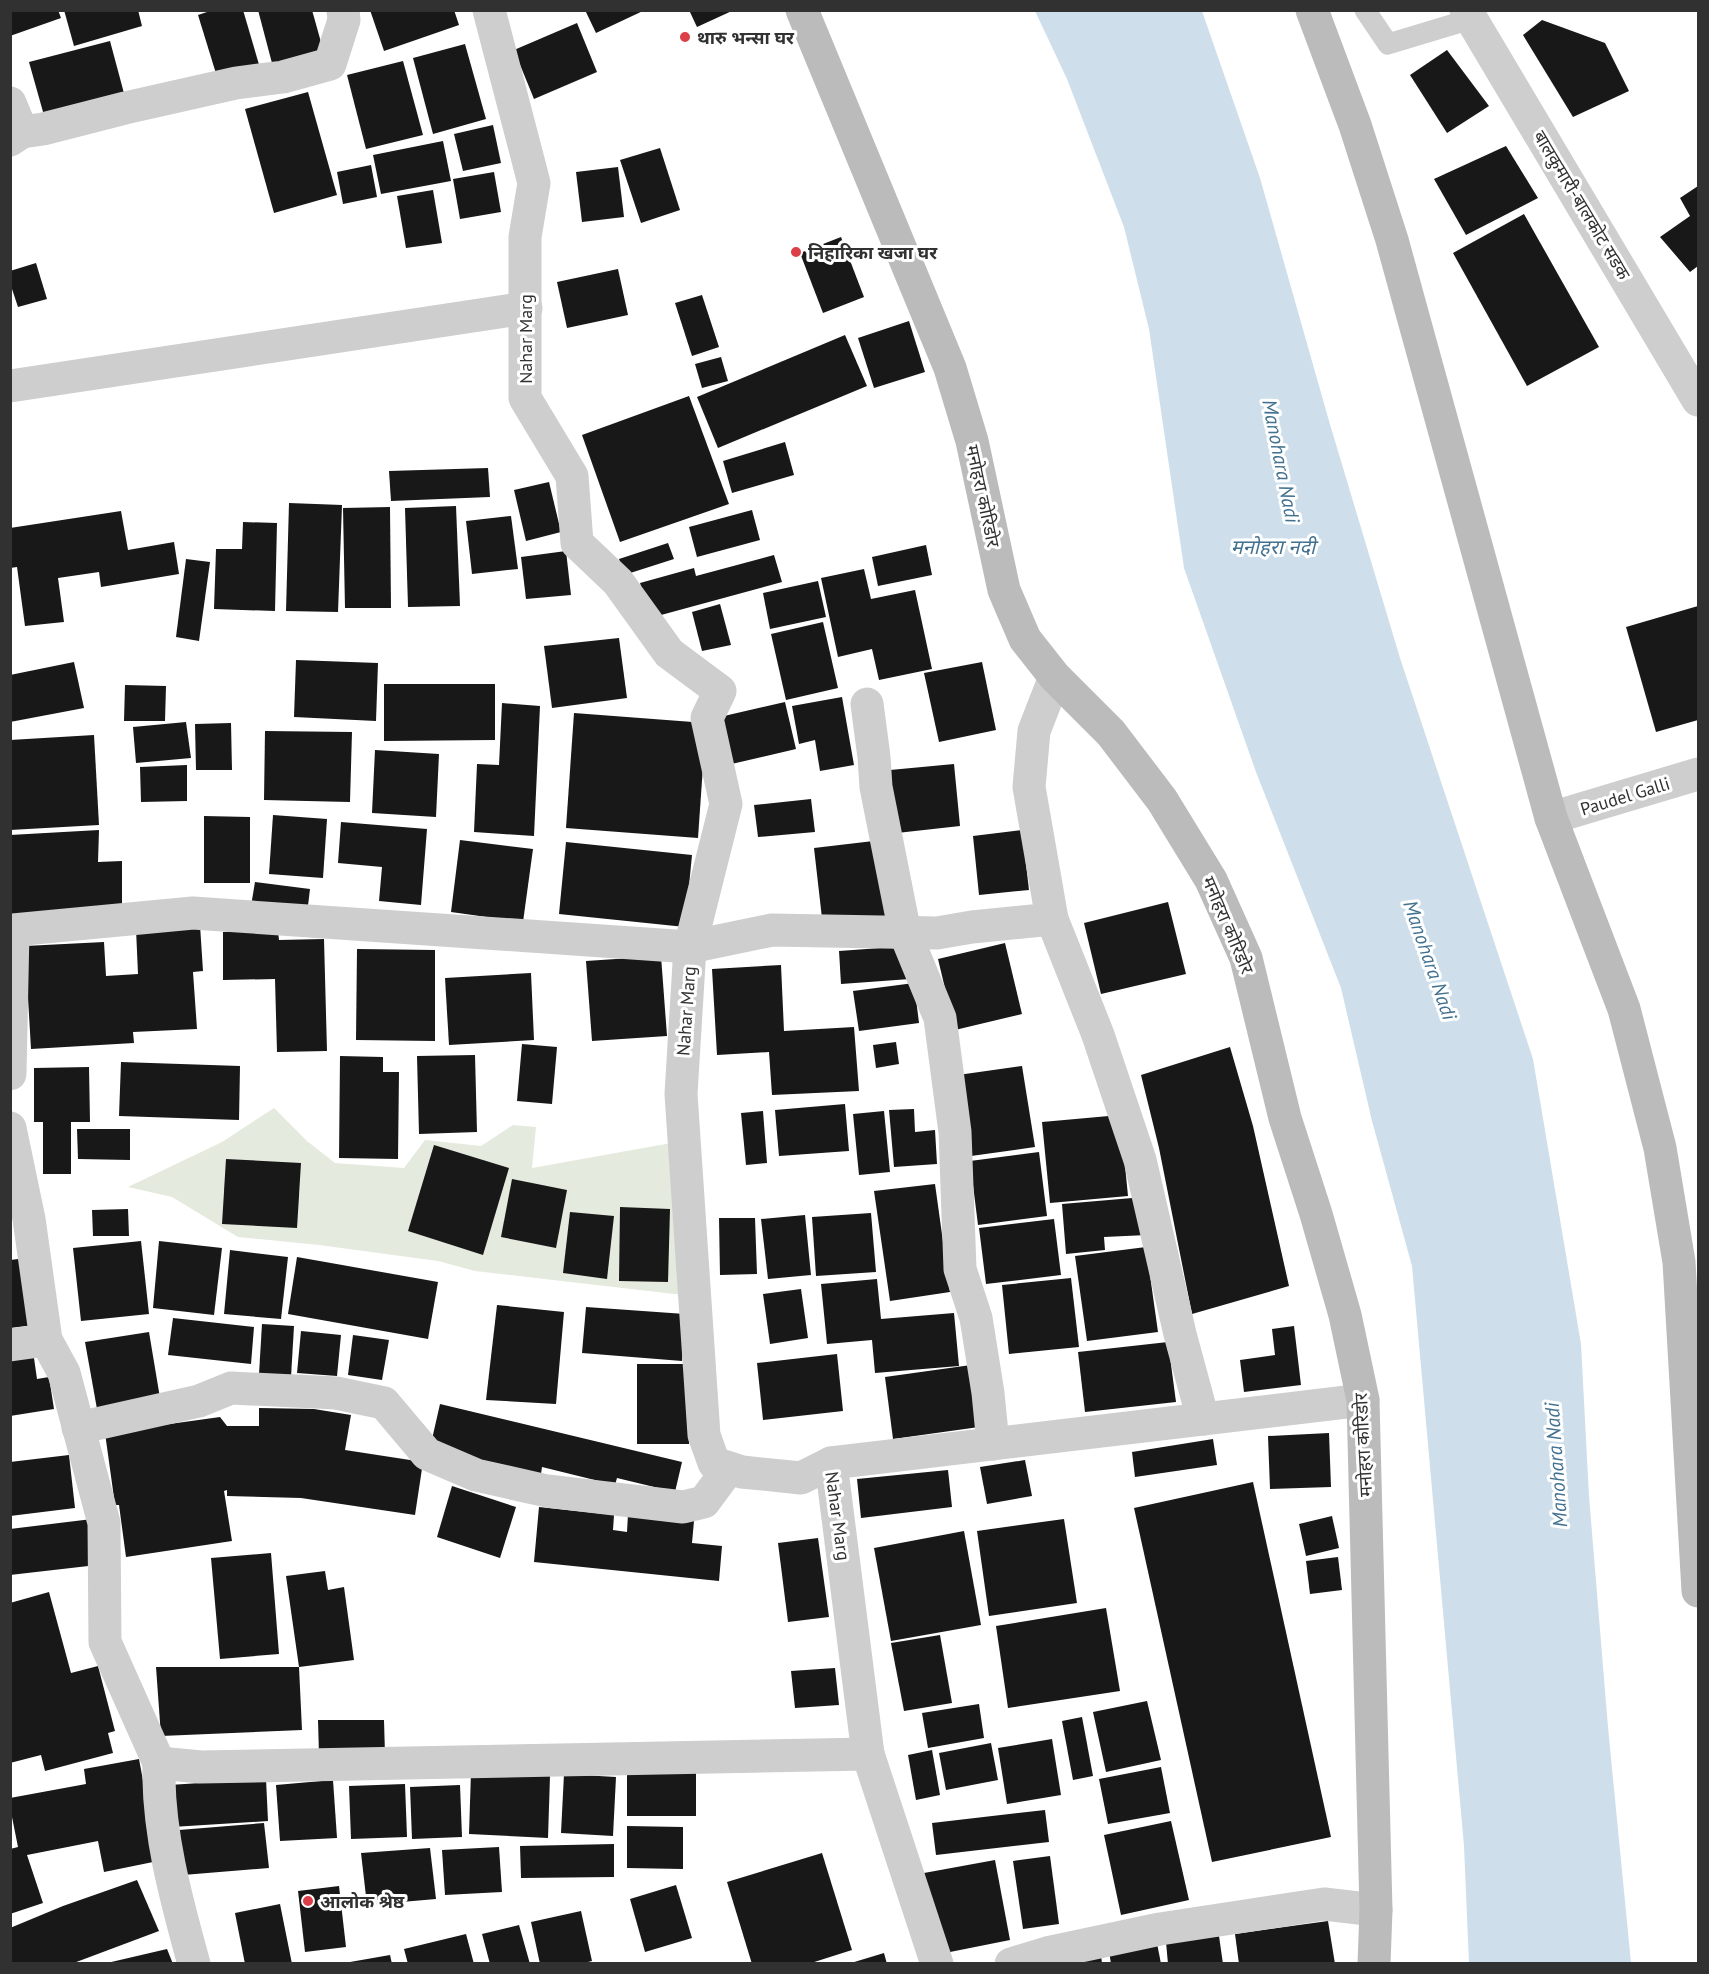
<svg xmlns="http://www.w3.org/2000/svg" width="1709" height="1974" font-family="'PT Sans','Noto Sans Devanagari',sans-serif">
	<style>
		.green { fill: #e4eadd }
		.water { fill: #cedfeb }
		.building { fill: #181818 }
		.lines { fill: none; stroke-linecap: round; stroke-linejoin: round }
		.service { stroke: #cecece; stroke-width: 21 }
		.minor { stroke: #cecece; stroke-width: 33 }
		.tertiary { stroke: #cecece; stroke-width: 33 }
		.secondary { stroke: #bbb; stroke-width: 33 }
		.poi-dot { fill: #dc3f48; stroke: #fff; stroke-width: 2 }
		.labels { text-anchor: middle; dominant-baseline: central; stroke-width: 6; stroke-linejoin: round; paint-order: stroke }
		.poi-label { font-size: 18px; font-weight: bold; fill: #313131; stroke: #fff; text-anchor: start }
		.street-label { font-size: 18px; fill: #313131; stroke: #fff }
		.water-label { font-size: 20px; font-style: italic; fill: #42718f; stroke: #fff }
	</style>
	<rect width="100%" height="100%" fill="#fff"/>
	<path class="green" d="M274,1108L307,1141L335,1163L404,1168L425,1140L481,1146L513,1125L536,1127L532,1168L677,1142L683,1295L475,1271L438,1261L319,1245L238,1237L172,1197L128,1187L222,1142Z"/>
	<path class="water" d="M1035,11H1202L1260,178L1329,421L1400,658L1533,1059L1581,1344L1589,1496L1608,1727L1631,1963H1469L1464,1846L1412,1266L1372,1121L1341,988L1256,772L1184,568L1149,329L1124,227L1067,79Z"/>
	<g class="building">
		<path d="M10,10H58L61,18L10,36Z"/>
		<path d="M64,10H138L142,26L74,46Z"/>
		<path d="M213,10H243L260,68L218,80L198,15Z"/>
		<path d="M258,10H312L324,53L273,67Z"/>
		<path d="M370,10H454L459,25L384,51Z"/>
		<path d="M585,10H645L596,33Z"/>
		<path d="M689,10H734L697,27Z"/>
		<path d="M1542,20L1605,43L1629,91L1573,117L1523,35Z"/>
		<path d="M577,23L597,72L534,99L514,50Z"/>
		<path d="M110,41L125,97L45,119L29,62Z"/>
		<path d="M465,44L486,119L433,134L413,58Z"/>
		<path d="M1447,50L1489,106L1447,133L1410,75Z"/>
		<path d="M403,61L423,135L366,149L347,75Z"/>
		<path d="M308,92L337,195L274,213L245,109Z"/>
		<path d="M493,125L501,163L463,171L454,134Z"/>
		<path d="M443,141L451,181L381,194L373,155Z"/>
		<path d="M1506,146L1538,198L1466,235L1434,179Z"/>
		<path d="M660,148L680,210L641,223L620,160Z"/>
		<path d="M371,165L377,197L343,204L337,172Z"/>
		<path d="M618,167L624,217L582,222L576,172Z"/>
		<path d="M494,172L501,212L460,219L453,179Z"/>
		<path d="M1698,186V266L1690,272L1660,237L1690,216L1680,198Z"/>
		<path d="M433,190L442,243L406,248L397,196Z"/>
		<path d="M1524,214L1599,347L1527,386L1453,253Z"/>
		<path d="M841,237L864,297L823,313L800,253Z"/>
		<path d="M36,263L47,299L18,307L10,283V271Z"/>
		<path d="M618,269L628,315L567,328L557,282Z"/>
		<path d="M702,295L719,347L692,356L675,303Z"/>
		<path d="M909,321L925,372L874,388L858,338Z"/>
		<path d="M845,335L867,386L718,448L697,397Z"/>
		<path d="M721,357L728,381L702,388L695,364Z"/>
		<path d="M689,396L729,504L620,542L582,435Z"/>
		<path d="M785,442L794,475L732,493L723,461Z"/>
		<path d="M488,468L490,497L391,501L389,471Z"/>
		<path d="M549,482L561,532L526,541L514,490Z"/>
		<path d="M289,503L342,505L338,612L286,611Z"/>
		<path d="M456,506L460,606L408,607L405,508Z"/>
		<path d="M390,507L391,608H345L343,508Z"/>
		<path d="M752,510L760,540L697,557L689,527Z"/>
		<path d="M121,511L128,550L174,542L179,574L101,587L99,572L58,578L64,622L25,626L17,567L10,568V528Z"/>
		<path d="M511,516L518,569L472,574L466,521Z"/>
		<path d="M243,522L277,523L275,611L214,609L216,549H242Z"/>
		<path d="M668,543L674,559L624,575L619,559Z"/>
		<path d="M926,545L932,575L878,586L872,557Z"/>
		<path d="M566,551L571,595L526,599L521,557Z"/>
		<path d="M774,555L782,582L650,618L640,583L694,568L696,576Z"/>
		<path d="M186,559L210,562L199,641L176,637Z"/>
		<path d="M864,569L871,599L915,590L932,669L879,680L872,649L838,657L821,578Z"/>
		<path d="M818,581L826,617L770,629L763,593Z"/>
		<path d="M720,604L731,645L702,651L692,612Z"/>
		<path d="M1698,606V720L1656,732L1626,627Z"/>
		<path d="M823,622L838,688L786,700L771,634Z"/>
		<path d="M619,638L627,698L552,708L544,646Z"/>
		<path d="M296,660L378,663L376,721L294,717Z"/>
		<path d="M74,662L84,708L10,722V675Z"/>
		<path d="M982,662L996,730L939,742L924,673Z"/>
		<path d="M384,684H495V740L384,741Z"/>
		<path d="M125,685L166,686L165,721H124Z"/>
		<path d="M842,697L854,765L820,771L815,740L799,744L792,706Z"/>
		<path d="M785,702L796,749L723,766L711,719Z"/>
		<path d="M502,703L540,706L534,836L474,832L477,764L499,765Z"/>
		<path d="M574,713L706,723L698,838L566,828Z"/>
		<path d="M186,722L191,758L136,763L133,727Z"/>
		<path d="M231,723L232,770H196L195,724Z"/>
		<path d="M265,731L352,732L350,802L264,800Z"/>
		<path d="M94,735L99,825L10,830V740Z"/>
		<path d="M375,750L439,754L436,817L372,813Z"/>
		<path d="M954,764L960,826L897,833L890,770Z"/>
		<path d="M187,765V801L141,802L140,767Z"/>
		<path d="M811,799L815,832L758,837L754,805Z"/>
		<path d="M273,815L327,819L323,878L269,874Z"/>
		<path d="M204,816L250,817V883H204Z"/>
		<path d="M341,822L427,829L421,905L379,901L382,867L338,863Z"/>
		<path d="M99,830L98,862L122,861V915L10,922V835Z"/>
		<path d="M1022,830L1029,890L979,895L973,836Z"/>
		<path d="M460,840L533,849L523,922L451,912Z"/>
		<path d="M882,840L891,920L823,927L814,848Z"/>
		<path d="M566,842L692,855L685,927L559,914Z"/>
		<path d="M255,882L310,889L307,914L251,906Z"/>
		<path d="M1168,902L1186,974L1101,994L1084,923Z"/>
		<path d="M200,925L203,971L193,972L197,1029L133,1032L134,1043L31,1049L25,946L104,942L106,976L138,974L136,929Z"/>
		<path d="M278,931L279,940L324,939L327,1051L277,1052L275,979L223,980V932Z"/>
		<path d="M1005,943L1022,1014L955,1030L938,959Z"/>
		<path d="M908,946L910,979L841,984L839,951Z"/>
		<path d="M357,949L435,950V1041L356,1040Z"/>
		<path d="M661,956L667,1036L592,1041L586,961Z"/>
		<path d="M781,965L784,1031L854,1027L859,1091L772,1095L769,1052L717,1055L712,969Z"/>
		<path d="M531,973L534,1040L449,1045L445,978Z"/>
		<path d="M914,983L919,1023L859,1031L853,991Z"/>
		<path d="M896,1042L899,1064L876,1068L873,1045Z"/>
		<path d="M522,1044L557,1047L552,1104L517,1101Z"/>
		<path d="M1230,1047L1253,1126L1289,1286L1192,1314L1159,1148L1141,1075Z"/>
		<path d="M475,1055L477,1132L419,1134L417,1056Z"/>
		<path d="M340,1056L383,1057V1072H399L398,1159L339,1158Z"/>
		<path d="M121,1062L240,1066L239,1120L119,1116Z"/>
		<path d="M1022,1066L1035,1147L971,1156L958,1075Z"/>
		<path d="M89,1067L90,1122H71V1174H43V1122H34V1068Z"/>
		<path d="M845,1104L849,1151L779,1156L775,1110Z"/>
		<path d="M914,1109L915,1132L935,1130L937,1164L894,1167L889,1110Z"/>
		<path d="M763,1111L767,1163L746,1165L741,1113Z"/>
		<path d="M884,1111L890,1172L859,1175L853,1114Z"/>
		<path d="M1120,1115L1128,1196L1050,1203L1042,1122Z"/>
		<path d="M77,1129H130V1160L78,1159Z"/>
		<path d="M434,1145L509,1168L483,1255L408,1231Z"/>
		<path d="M1039,1152L1047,1216L978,1225L970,1161Z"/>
		<path d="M226,1159L301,1163L297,1228L222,1224Z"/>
		<path d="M512,1179L567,1190L556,1248L501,1237Z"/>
		<path d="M935,1184L950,1292L890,1301L874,1191Z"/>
		<path d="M1144,1197L1147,1235L1104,1237L1105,1250L1066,1254L1062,1204Z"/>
		<path d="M620,1207L670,1209L668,1282L619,1281Z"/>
		<path d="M128,1209L129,1236H93L92,1210Z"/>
		<path d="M570,1212L614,1216L607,1279L563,1273Z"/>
		<path d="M871,1213L876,1272L816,1276L812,1217Z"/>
		<path d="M805,1215L811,1275L768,1279L761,1219Z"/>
		<path d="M719,1218H755L757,1274L720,1275Z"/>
		<path d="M1054,1219L1061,1275L986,1284L979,1228Z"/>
		<path d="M141,1241L149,1314L81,1321L73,1248Z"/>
		<path d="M159,1241L222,1248L214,1315L153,1308Z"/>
		<path d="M1146,1247L1158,1332L1087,1341L1075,1256Z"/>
		<path d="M230,1250L288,1257L281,1319L224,1314Z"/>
		<path d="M297,1257L438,1282L428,1339L288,1314Z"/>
		<path d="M27,1258L34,1325L10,1328V1260Z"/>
		<path d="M1071,1278L1079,1347L1009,1354L1002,1285Z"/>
		<path d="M877,1279L881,1319L954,1313L959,1366L875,1373L872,1340L827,1344L821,1284Z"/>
		<path d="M801,1289L808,1338L770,1344L763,1294Z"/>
		<path d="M497,1305L564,1312L556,1404L486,1400Z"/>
		<path d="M586,1307L685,1314L682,1361L582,1353Z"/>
		<path d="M173,1318L254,1327L251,1364L168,1355Z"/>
		<path d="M262,1324L294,1326L291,1377L259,1374Z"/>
		<path d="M1294,1326L1301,1385L1244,1392L1240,1360L1275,1355L1272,1329Z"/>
		<path d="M301,1331L341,1335L337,1376L297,1373Z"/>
		<path d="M149,1332L160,1398L97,1409L85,1342Z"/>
		<path d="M353,1335L389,1340L382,1380L348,1375Z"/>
		<path d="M1168,1342L1176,1402L1085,1412L1078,1352Z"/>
		<path d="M33,1351L37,1379L49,1377L54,1409L10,1416V1354Z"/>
		<path d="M837,1354L843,1411L763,1420L757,1363Z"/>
		<path d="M637,1364H688L689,1444H637Z"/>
		<path d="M971,1365L979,1427L893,1439L885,1377Z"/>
		<path d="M440,1404L682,1462L675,1492L617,1478L615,1485L542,1467L541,1474L430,1448Z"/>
		<path d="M259,1408L314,1409L351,1415L345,1450L423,1462L415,1515L301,1498L227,1496V1490L224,1491L232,1541L126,1557L119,1505H115L105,1433L220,1417L227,1426H259Z"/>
		<path d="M1329,1433L1331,1487L1270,1489L1268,1436Z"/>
		<path d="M1213,1439L1217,1465L1135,1477L1132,1452Z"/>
		<path d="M69,1455L75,1508L10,1516V1462Z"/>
		<path d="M1025,1460L1032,1496L987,1504L980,1467Z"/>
		<path d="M948,1470L952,1507L861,1518L857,1479Z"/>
		<path d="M1253,1482L1331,1837L1212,1862L1134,1508Z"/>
		<path d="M452,1486L516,1507L500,1558L437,1537Z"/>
		<path d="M539,1507L614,1515L613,1530L627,1532L628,1514L694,1521L692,1543L722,1546L719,1581L534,1562Z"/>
		<path d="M1332,1516L1339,1548L1306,1556L1299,1524Z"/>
		<path d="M92,1519L97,1565L10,1575V1529Z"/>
		<path d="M1064,1519L1077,1603L989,1616L977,1531Z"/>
		<path d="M964,1531L981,1625L891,1641L874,1548Z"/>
		<path d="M818,1538L829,1617L788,1622L778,1543Z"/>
		<path d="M271,1553L279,1654L220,1659L211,1558Z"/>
		<path d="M1338,1557L1342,1590L1310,1594L1306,1561Z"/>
		<path d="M325,1571L328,1590L344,1587L354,1660L299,1667L286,1576Z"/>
		<path d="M49,1592L71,1673L98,1666L115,1731L108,1733L113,1753L45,1771L41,1755L10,1763V1603Z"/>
		<path d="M1106,1608L1120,1691L1008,1708L996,1626Z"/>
		<path d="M940,1635L952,1703L904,1711L891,1643Z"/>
		<path d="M156,1667H299L302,1730L161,1736Z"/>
		<path d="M835,1668L839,1705L795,1708L791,1671Z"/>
		<path d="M1147,1701L1161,1760L1106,1772L1093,1712Z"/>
		<path d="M979,1704L984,1738L928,1748L922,1713Z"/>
		<path d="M1082,1717L1093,1776L1073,1780L1062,1721Z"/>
		<path d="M318,1720H384L385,1755H319Z"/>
		<path d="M1052,1739L1061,1795L1007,1804L998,1748Z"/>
		<path d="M991,1743L998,1780L946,1790L939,1753Z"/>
		<path d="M932,1750L940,1795L916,1800L908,1755Z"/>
		<path d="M139,1759L158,1861L104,1872L98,1841L27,1855L43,1903L10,1914V1849L18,1847L10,1807V1798L86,1784L84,1769Z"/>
		<path d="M1161,1767L1170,1813L1108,1824L1099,1779Z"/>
		<rect x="627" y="1768" width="69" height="48"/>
		<path d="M471,1772L550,1776L548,1838L469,1834Z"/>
		<path d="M564,1774L616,1777L613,1836L561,1833Z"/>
		<path d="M266,1779L268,1821L172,1827L169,1785Z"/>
		<path d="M333,1780L337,1838L280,1841L276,1785Z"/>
		<path d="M405,1784L407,1837L351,1839L349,1786Z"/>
		<path d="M460,1785L462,1837L412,1839L410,1787Z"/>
		<path d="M1045,1810L1049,1842L936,1855L932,1823Z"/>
		<path d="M1171,1821L1189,1900L1121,1915L1104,1835Z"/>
		<path d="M264,1823L269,1868L183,1875L179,1830Z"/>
		<path d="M627,1826L683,1827V1869L627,1868Z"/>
		<path d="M614,1844V1877L521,1878L520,1846Z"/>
		<path d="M499,1847L502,1892L445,1895L442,1850Z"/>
		<path d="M430,1848L436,1899L367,1905L361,1853Z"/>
		<path d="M822,1853L852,1950L808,1964H752L727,1882Z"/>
		<path d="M1050,1856L1059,1924L1023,1929L1013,1861Z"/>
		<path d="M995,1860L1010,1940L940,1954L924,1873Z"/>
		<path d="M137,1880L159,1931L71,1964H11L10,1928L63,1906Z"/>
		<path d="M676,1885L692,1938L645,1952L630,1899Z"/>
		<path d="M339,1886L346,1947L305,1952L298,1891Z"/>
		<path d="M280,1904L292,1964H245L235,1913Z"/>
		<path d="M581,1911L592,1961L580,1964H540L531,1922Z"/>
		<path d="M1328,1921L1335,1964H1239L1235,1934Z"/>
		<path d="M519,1925L530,1964H490L482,1934Z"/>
		<path d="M466,1934L474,1964H408L404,1949Z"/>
		<path d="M1219,1936L1223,1964H1168L1166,1942Z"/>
		<path d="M1157,1943L1161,1964H1111L1109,1951Z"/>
		<path d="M167,1949L173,1964H107V1963Z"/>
		<path d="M884,1953L887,1964H851V1963Z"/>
		<path d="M1101,1954L1102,1964H1056Z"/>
		<path d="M390,1955L392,1964H350V1962Z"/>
	</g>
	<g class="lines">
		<path class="service" d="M1365,10L1388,44L1471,19"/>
		<g class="minor">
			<path d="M489,10L534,183L525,237V398L572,476L577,543L618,582L669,653L720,691L707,718L726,804L690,947L681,1094L704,1435L714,1463L742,1472L801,1478L831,1463L868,1754L937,1964"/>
			<path d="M10,103L22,132"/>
			<path d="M10,140L22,132L43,129L125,108L236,83L283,77L330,64L344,20L343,10"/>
			<path d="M10,386L526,308"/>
			<path d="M867,704L874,757L876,787L905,933L940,1018L955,1132L960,1269L976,1318L988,1393L993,1444"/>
			<path d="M1551,818L1698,774"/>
			<path d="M1052,919L1098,1035L1140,1160L1180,1334L1203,1419"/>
			<path d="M10,1074L13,930L193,913L690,947L772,930L937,933L972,927L1052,919L1029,787L1034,731L1055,677"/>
			<path d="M10,1128L29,1219L46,1340L64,1373L104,1523L105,1642L159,1763C157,1830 176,1899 194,1964"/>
			<path d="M10,1345L46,1340"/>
			<path d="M78,1428L199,1401L231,1388L336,1393L384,1403L427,1454L476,1475L547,1491L683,1507L704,1502L729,1468"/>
			<path d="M831,1463L1363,1400"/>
			<path d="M159,1763L201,1767L868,1754"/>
			<path d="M1011,1964L1047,1953L1160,1929L1324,1904L1376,1910"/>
		</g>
		<path class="tertiary" d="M1466,10L1698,400"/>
		<g class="secondary">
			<path d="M802,10L950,368L972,441L1004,590L1025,639L1055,677L1111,733L1162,800L1211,880L1246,958L1285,1118L1316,1214L1345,1315L1363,1400L1376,1910L1374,1964"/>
			<path d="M1312,10L1355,125L1392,240L1551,818L1624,1009L1660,1148L1679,1262L1698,1591"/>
		</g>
	</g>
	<g class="poi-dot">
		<circle cx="685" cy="37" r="6"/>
		<circle cx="796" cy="252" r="6"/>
		<circle cx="308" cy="1901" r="6"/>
	</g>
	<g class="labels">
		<g class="poi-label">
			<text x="697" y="37">थारु भन्सा घर</text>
			<text x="808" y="252">निहारिका खजा घर</text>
			<text x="320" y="1901">आलोक श्रेष्ठ</text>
		</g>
		<g class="street-label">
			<text transform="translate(1582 205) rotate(59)">बालकुमारी-बालकोट सडक</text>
			<text transform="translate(525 339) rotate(-90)">Nahar Marg</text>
			<text transform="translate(983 496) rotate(78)">मनोहरा कोरिडोर</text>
			<text transform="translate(1625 796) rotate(-17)">Paudel Galli</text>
			<text transform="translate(1228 925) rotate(67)">मनोहरा कोरिडोर</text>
			<text transform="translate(686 1011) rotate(-86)">Nahar Marg</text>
			<text transform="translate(1363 1445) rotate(-93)">मनोहरा कोरिडोर</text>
			<text transform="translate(838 1516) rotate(82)">Nahar Marg</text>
		</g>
		<g class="water-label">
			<text transform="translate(1281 461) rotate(79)">Manohara Nadi</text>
			<text x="1273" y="547">मनोहरा नदी</text>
			<text transform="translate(1430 960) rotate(71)">Manohara Nadi</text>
			<text transform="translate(1556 1465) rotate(-94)">Manohara Nadi</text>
		</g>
	</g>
	<rect width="1709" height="1974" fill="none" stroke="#313131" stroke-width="24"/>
</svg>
